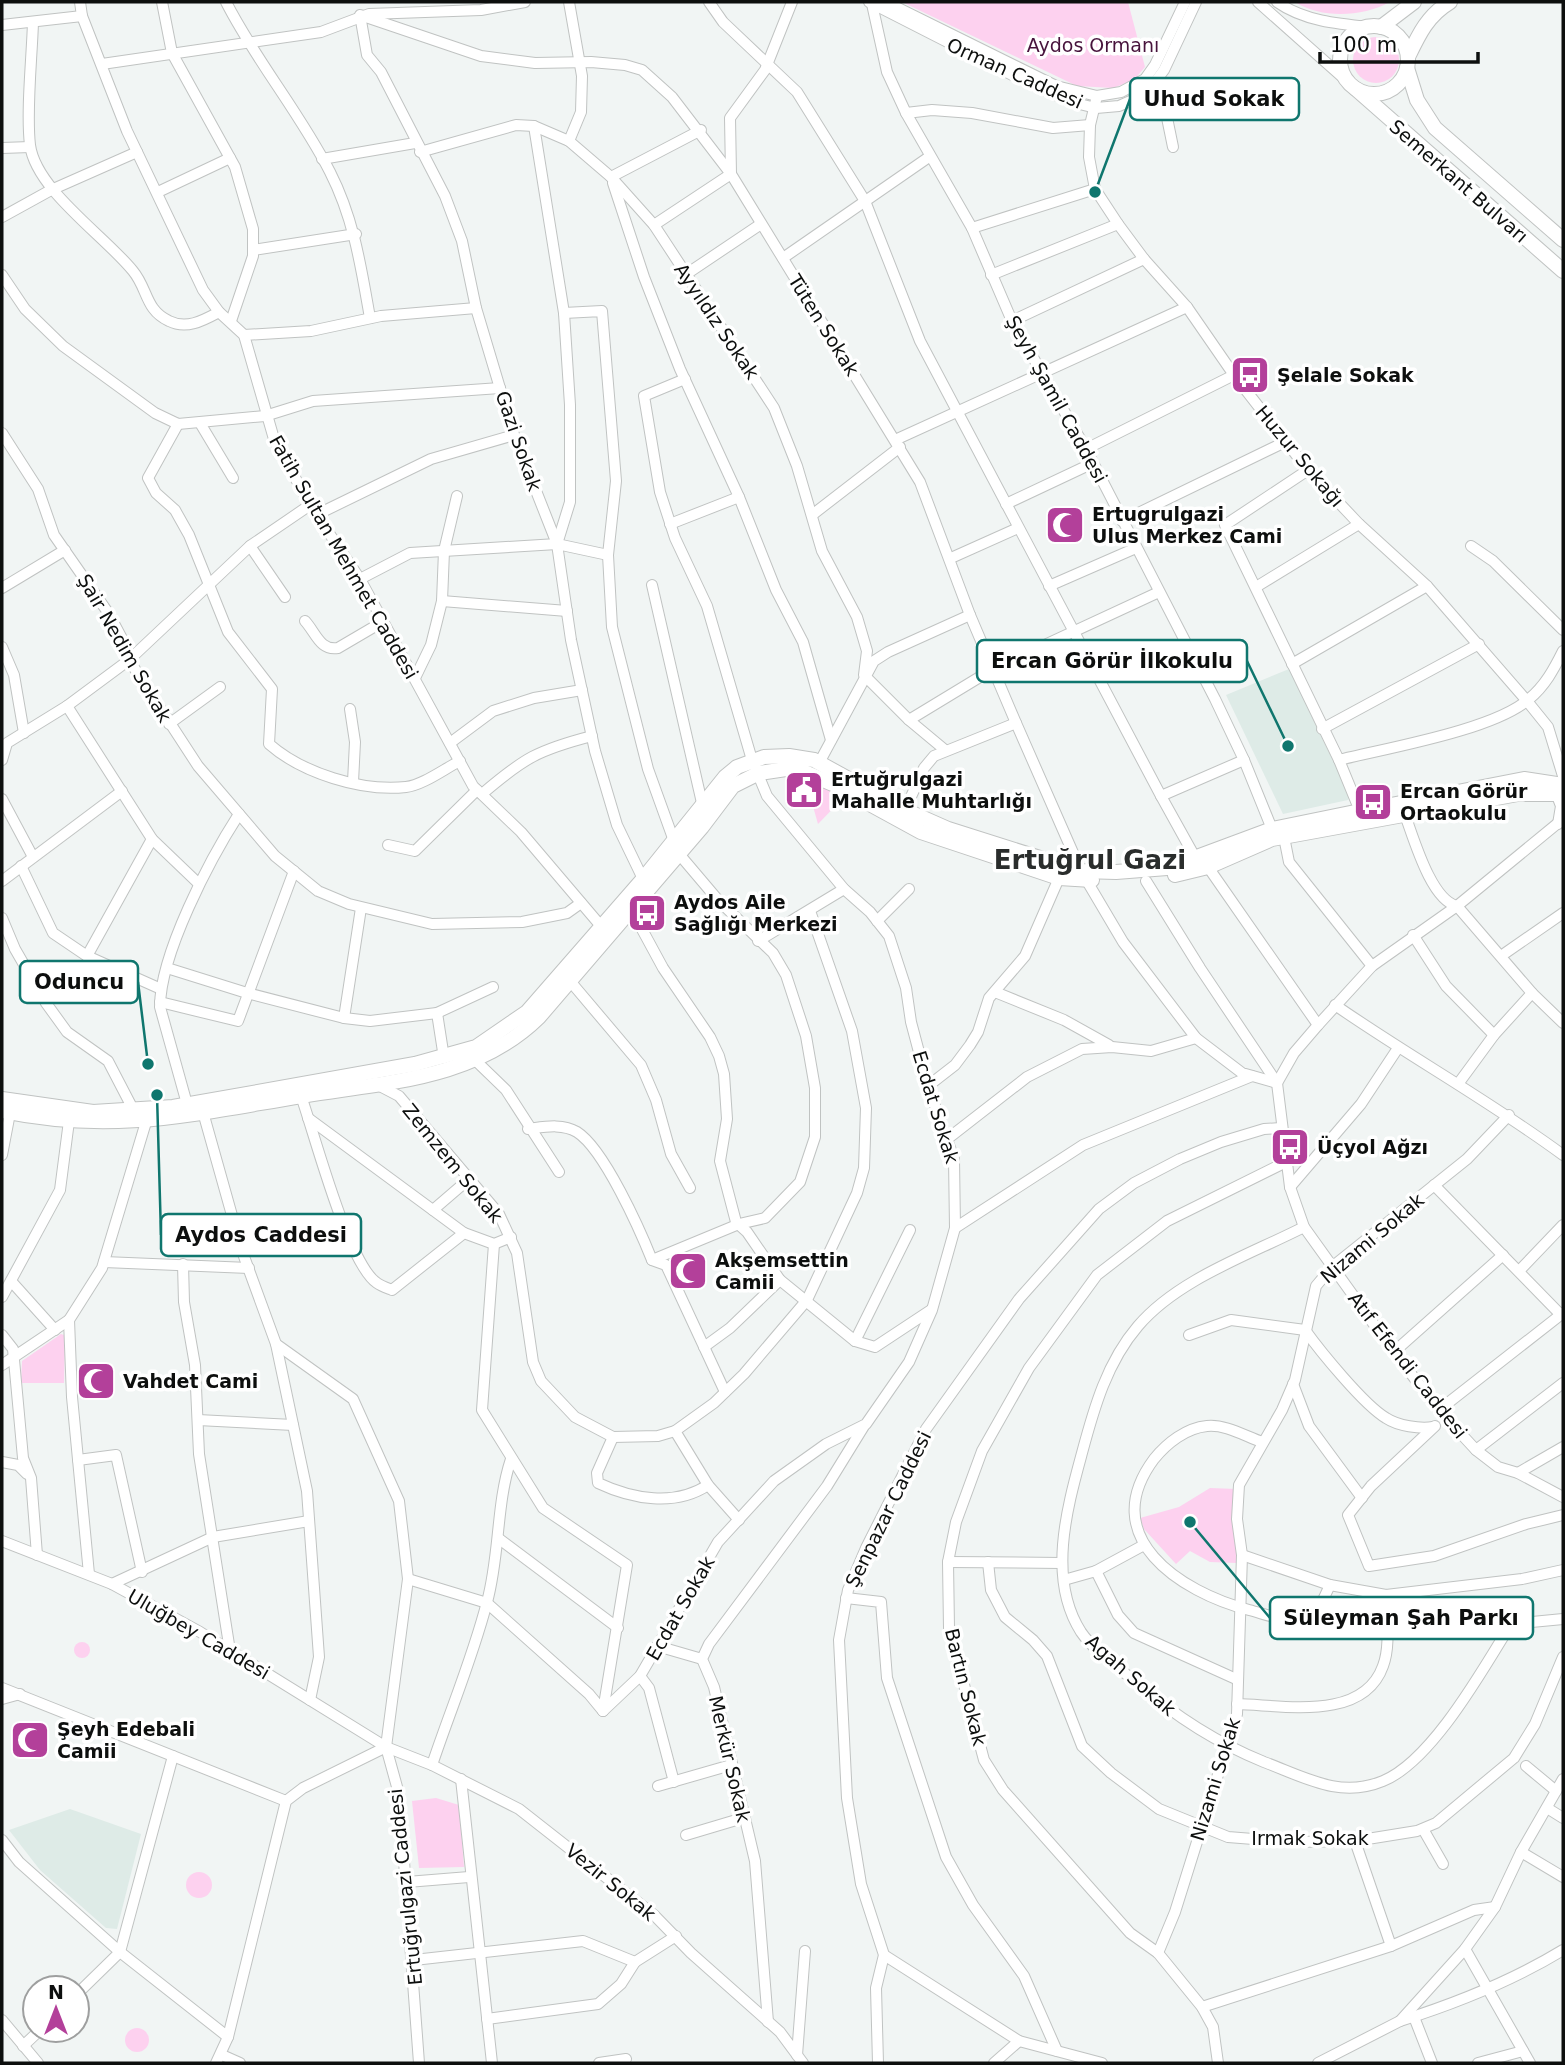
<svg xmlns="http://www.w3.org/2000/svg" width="1565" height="2065" font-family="'DejaVu Sans',sans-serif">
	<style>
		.built { fill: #deebe7 }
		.green { fill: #fdd1ef }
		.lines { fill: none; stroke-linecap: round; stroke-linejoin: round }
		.minor-casing { stroke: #c0c3c2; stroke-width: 12 }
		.major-casing { stroke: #c0c3c2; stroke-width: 16 }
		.minor { stroke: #fff; stroke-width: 10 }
		.major { stroke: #fff; stroke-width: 14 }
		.labels { text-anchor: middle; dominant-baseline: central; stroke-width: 7; stroke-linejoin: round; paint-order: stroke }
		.park-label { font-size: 19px; fill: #47133c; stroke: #fff }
		.street-label { font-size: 19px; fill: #0d0f0e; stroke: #fff }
		.poi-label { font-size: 19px; font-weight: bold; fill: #0d0f0e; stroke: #fff; text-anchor: start }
		.district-label { font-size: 26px; font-weight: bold; fill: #2a2d2c; stroke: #fff }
		.leader { fill: none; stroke: #0f766e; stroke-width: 2.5 }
		.callout-dot { fill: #0f766e; stroke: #fff; stroke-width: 2.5 }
		.callout { fill: #fff; stroke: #0f766e; stroke-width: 2.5 }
		.callout-label { font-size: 21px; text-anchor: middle; font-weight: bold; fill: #0d0f0e }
	</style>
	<rect width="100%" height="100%" fill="#f1f5f4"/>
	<g class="built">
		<path d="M1289,669L1350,796L1348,800L1283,814L1226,695Z"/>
		<path d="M70,1809L141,1834L117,1929L106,1928L40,1870L9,1830Z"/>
	</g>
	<g class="green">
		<path d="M902,2H1128L1145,67L1134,80L1113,88L1077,86Z"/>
		<path d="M1295,2H1390C1362,17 1322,19 1295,2Z"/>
		<circle cx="1376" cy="60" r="23"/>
		<path d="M805,778L846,795L818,824Z"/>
		<path d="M61,1334L64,1335L65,1341L64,1383H21L22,1361Z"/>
		<path d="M1210,1488L1237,1489L1236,1563L1210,1562L1190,1551L1176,1564L1144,1529L1140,1518L1179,1507Z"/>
		<circle cx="82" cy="1650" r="8"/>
		<path d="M436,1798L459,1805L464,1867L419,1868L412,1801Z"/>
		<circle cx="199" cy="1885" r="13"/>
		<circle cx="137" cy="2040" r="12"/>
	</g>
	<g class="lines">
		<g class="minor-casing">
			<g id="minor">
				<path d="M80,2L82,16L127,131L203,290L219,312L244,335L274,439L310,505L360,579L473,786L521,832L606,932"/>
				<path d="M162,2L172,53L235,167L253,229V256L231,321"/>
				<path d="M226,2C256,61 300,113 330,172C354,219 361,267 370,318"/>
				<path d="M709,2L723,22L797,92L865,201L920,341L1161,796L1196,859L1208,867L1318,1025"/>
				<path d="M869,2L1016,77L1071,102L1096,108L1119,106L1146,94L1164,70L1196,2"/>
				<path d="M886,2L1056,86L1097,96L1121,92L1145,79L1155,65L1185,2"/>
				<path d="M1258,2L1348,82"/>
				<path d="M1277,2C1304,21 1338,24 1370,27"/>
				<path d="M872,4L887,72L906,113L972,228L1012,321L1086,449L1215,699L1244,760L1272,829"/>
				<path d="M33,22C32,57 26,111 30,145C36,190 105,236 133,271C148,289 145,310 169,321C187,330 204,320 219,312"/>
				<path d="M2,25L82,16"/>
				<path d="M102,64L321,32L369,14L481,10L525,2"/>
				<path d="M1151,88L1165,108L1173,147"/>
				<path d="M1097,96L1090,125L1089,157L1095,189L1118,224L1144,259L1187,307L1234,375L1308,470L1359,524L1427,586L1527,701L1548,727L1563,776"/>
				<path d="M906,113L932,110L972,113L1053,128L1090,125"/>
				<path d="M534,126L564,313L570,405V502L557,544"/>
				<path d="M569,141L581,112L582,76L569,2"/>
				<path d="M2,148L30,147"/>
				<path d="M420,152L516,125L534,126L569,141L611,177L654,225L774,408L797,466L822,551L857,617L867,651L864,675L909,720"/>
				<path d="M322,159L415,143"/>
				<path d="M611,177L701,130"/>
				<path d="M613,183L644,277L680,369L739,497L776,590L803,642L831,740"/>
				<path d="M158,192L230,158"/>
				<path d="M2,217L51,190L137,152"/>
				<path d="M654,225L731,174L730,118L765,70L792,2"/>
				<path d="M972,228L1095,189"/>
				<path d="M253,250L356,234"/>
				<path d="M783,258L929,157"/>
				<path d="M2,275L25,309L63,346L155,413L178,424L265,416L313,401L500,388"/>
				<path d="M685,275L761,224"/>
				<path d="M991,275L1118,224"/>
				<path d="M564,313L602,311L616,481L608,555L612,627L648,769L674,841"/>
				<path d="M1012,321L1144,259"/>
				<path d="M244,335L311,331L381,316L476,308"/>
				<path d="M200,423L233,478"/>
				<path d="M178,424L148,478L156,493L175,510L189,535L228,632L272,689L269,744C302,773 362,792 406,787C423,785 444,769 460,761"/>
				<path d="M2,433L38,489L54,535L109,614L126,646L129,660L198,766L275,856L318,891L349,904L432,924L522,922L567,913L581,903"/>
				<path d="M895,440L1187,307"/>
				<path d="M1086,449L1234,375"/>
				<path d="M1308,470L1225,525L1339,760L1360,811"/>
				<path d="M1006,504L1093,463"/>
				<path d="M316,515L431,459L514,435"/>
				<path d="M812,515L900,447"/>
				<path d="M1122,521L1287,441"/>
				<path d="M670,524L739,497"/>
				<path d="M250,546L285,597"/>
				<path d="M1471,546L1493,561L1563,630"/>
				<path d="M951,558L1018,528"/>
				<path d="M360,579L410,553L557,544L608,555"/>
				<path d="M652,585L702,803"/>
				<path d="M1049,586L1136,548"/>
				<path d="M1256,587L1359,524"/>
				<path d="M2,588L65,550"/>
				<path d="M442,601L567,611"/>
				<path d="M305,621C316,633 320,651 338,648L384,621"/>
				<path d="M2,647L14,675L24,733"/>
				<path d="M1292,664L1427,586"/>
				<path d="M415,678L431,645L442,601L444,551L457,496"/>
				<path d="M67,706L152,839L199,884"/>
				<path d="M350,709L355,742L353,782"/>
				<path d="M169,724L220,687"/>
				<path d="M1322,729L1479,644"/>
				<path d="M450,743L493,711L534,698L582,690"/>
				<path d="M945,750L909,720L993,669L1159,592"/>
				<path d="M2,760L7,743L67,706L129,660L250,546L310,505"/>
				<path d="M1339,760C1387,748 1494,730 1529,699C1545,686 1554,669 1563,651"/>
				<path d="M819,763L874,661L888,652L970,615"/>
				<path d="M1556,793L1561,806L1558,824"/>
				<path d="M482,794C524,758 538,750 592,736"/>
				<path d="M1161,796L1244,760"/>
				<path d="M2,799L33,857"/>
				<path d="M905,810L924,768L934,756L1016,723"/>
				<path d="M1405,815C1414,839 1431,900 1457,906L1532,993L1563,1023"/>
				<path d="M1284,837L1289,862L1372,966"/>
				<path d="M388,845L415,851L477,790"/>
				<path d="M21,866L53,933L87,956L161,989"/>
				<path d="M643,879L617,825L595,751L571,640L557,544L514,435L476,308L462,241L445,196L381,72L367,55L360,15L481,56L535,63L591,62L625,65L642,70L672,97L731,174L920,482L970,615L1016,723L1081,871L1123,942L1196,1038L1242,1073L1277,1083"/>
				<path d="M2,881L122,791"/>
				<path d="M1146,881L1200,968L1277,1083L1290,1187L1304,1227L1388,1344L1439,1410L1476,1450L1498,1467L1518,1473L1563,1497"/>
				<path d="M631,909L663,968L710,1037L719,1056L724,1074L727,1119L720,1161L736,1222L747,1232L780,1280L855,1341L875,1347L931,1310"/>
				<path d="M2,918L15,949L46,1003L67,1032L108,1061L134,1111"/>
				<path d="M877,921L909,889"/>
				<path d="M1413,935L1446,986L1494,1035"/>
				<path d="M758,941L844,889"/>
				<path d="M87,956L152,839"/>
				<path d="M1501,956L1563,913"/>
				<path d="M167,968L247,993L344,1018L370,1021L437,1013L493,987"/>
				<path d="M570,981L641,1065L656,1100L671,1154L690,1188"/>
				<path d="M995,992L1064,1020L1109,1045"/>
				<path d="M160,1002L238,1021L294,871"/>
				<path d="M1335,1005C1410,1057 1490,1101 1563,1155"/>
				<path d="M437,1013L444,1058"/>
				<path d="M344,1018L361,908"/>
				<path d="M475,1060L506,1090L559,1172"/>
				<path d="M1277,1083L1294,1053L1318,1025L1372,966L1457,906L1563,819"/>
				<path d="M376,1084L399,1096L499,1214L517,1253L533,1362L541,1381L575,1417L613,1437L658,1436L675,1431L714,1403L744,1374L807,1300L857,1193L864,1168L866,1108L852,1031L810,911"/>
				<path d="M1458,1084L1494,1035L1532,993"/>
				<path d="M928,1086L955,1065L970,1045L978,1032L989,998L1025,956L1059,878"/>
				<path d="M301,1096C314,1132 348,1264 377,1283C381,1286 387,1288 392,1290L464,1233L494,1244L511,1237"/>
				<path d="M187,1104L160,1007C160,954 210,859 239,814"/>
				<path d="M201,1105L242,1251L276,1344L353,1399L399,1501L408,1579L386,1747L399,1794L419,2063"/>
				<path d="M308,1118L464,1233"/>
				<path d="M528,1129C544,1127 562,1123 577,1132C604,1149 640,1230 652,1260L666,1265L725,1392"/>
				<path d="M946,1140L1027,1077L1082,1049L1112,1047L1151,1051L1196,1038"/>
				<path d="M2,1155L10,1113"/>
				<path d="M1434,1185L1561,1315"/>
				<path d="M1290,1187L1361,1104L1398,1048"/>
				<path d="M433,1210L469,1179"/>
				<path d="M1304,1227C1249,1255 1178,1279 1138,1326C1107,1362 1094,1408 1082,1453C1067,1508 1047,1579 1081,1632C1094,1651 1119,1668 1137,1683C1176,1717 1217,1743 1264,1762C1304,1777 1340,1799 1383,1781C1432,1761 1483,1669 1511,1624L1563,1619"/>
				<path d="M955,1228L1083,1145L1252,1076"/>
				<path d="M494,1244L482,1410L543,1508L627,1565L603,1711"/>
				<path d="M652,1260L739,1224L765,1218L800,1182L815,1137V1088L806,1036L786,975L773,953L718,900L679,854"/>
				<path d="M104,1262L249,1268"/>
				<path d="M183,1264L184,1302L195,1365L199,1454L230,1651"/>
				<path d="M1519,1271L1563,1225"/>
				<path d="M11,1281L55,1330"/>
				<path d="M2,1297L60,1190L69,1121"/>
				<path d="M2,1335L13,1349L23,1458L31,1478L37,1555"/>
				<path d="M1189,1335L1231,1320L1305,1330C1320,1351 1364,1405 1386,1418C1398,1426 1420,1429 1433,1427"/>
				<path d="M855,1341L910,1230"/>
				<path d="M276,1344L307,1491L319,1657L310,1700"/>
				<path d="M704,1347L730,1328L780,1280"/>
				<path d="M1395,1351L1503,1255"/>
				<path d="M2,1365L69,1320"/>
				<path d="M1293,1384L1309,1426L1362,1498"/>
				<path d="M1439,1410L1563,1313"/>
				<path d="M198,1420L293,1425"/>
				<path d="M1435,1426L1371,1486L1348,1515L1369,1566L1434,1556L1526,1524L1563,1515"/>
				<path d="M675,1431L708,1485L739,1520"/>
				<path d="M613,1437L597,1473L598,1483C632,1499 675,1507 708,1485"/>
				<path d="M1262,1442C1245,1436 1225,1424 1207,1426C1186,1428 1167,1443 1154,1459C1096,1537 1180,1592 1249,1610C1272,1616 1292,1625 1315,1617L1330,1585"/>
				<path d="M1476,1450L1563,1383"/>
				<path d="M78,1460L116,1455L142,1572"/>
				<path d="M2,1462L18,1465L27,1474"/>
				<path d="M1518,1473L1563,1447"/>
				<path d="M498,1538L618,1628"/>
				<path d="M2,1541L112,1584L200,1632L386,1747L432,1765L519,1809L654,1915L691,1953L780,2032L803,2063"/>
				<path d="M1242,1555L1330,1585L1386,1595L1522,1579L1563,1570"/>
				<path d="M948,1562L1062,1563"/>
				<path d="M988,1562L991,1590L1005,1617L1033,1640L1047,1656L1082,1746L1111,1773L1159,1809L1228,1837L1292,1842L1355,1841L1417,1831L1436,1823L1514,1758L1535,1724L1563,1657"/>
				<path d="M1096,1571L1144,1545"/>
				<path d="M89,1574L72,1397L69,1320L102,1268L146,1122"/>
				<path d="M408,1579L487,1603L589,1694L603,1711"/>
				<path d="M1064,1580L1096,1571L1118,1615L1134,1633L1236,1679"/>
				<path d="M112,1584L213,1537L309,1521"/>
				<path d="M846,1598L881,1602L887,1678L946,1857L973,1905L1024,1976L1057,2051"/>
				<path d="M657,1646L702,1659"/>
				<path d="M640,1676L649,1688L674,1782"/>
				<path d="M2,1688L286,1801"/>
				<path d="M2,1699L20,1694"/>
				<path d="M1237,1704C1283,1705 1363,1722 1383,1666C1391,1645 1386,1617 1386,1595"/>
				<path d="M603,1711L640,1676L718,1542L774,1481L826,1444L866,1424L909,1362L932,1310L955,1228L954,1159L928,1086L911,1022L906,988L889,936L870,912L844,889L767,796L752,760L707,606L675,538L660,492L644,396L685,379"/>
				<path d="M432,1765C450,1711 473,1657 487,1602C500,1555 496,1504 511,1459"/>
				<path d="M1526,1766L1556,1791"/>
				<path d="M461,1779L492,2063"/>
				<path d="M658,1786L731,1765"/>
				<path d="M1547,1808L1563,1818"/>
				<path d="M1423,1829L1443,1864"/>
				<path d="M686,1835L743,1818"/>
				<path d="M2,1840L19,1862L120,1952L228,2037"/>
				<path d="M1355,1841L1391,1946"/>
				<path d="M1521,1852L1563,1877"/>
				<path d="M407,1882L469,1877"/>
				<path d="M1465,1949L1530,2063"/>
				<path d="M1158,1953L1175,1912L1237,1714L1242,1555L1237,1519L1239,1485L1282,1410L1295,1380L1316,1286L1332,1267L1467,1159L1509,1115"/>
				<path d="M884,1955L1019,2041L1102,2063"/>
				<path d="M414,1960L583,1941L635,1962L676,1936"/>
				<path d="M77,1994L120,1952L173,1756"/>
				<path d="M1202,2007L1391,1946L1474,1910L1495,1907"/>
				<path d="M1414,2017L1432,2063"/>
				<path d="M487,2019L598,2004L621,1984L635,1962"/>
				<path d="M2,2020L38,2063"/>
				<path d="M1400,2021C1457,2003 1512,1981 1563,1950"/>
				<path d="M768,2022L755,1861L714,1687L702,1659L709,1644L827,1486L864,1426"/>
				<path d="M23,2046L40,2030"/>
				<path d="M222,2055L240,2063"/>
				<path d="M797,2055L805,1951"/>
				<path d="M216,2063L228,2037L286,1801L303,1788L386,1747"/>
				<path d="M599,2063L626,2059"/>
				<path d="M878,2063L876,1988L884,1955L861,1884L847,1798L839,1640L848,1590L866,1548L926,1429L1019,1299L1099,1209L1134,1183L1180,1159L1221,1142L1264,1129L1281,1128"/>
				<path d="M994,2063L1019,2041"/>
				<path d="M1218,2063L1213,2027L1202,2007L1158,1953L1130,1933L1003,1790L984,1760L949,1628L948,1562L956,1522L982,1451L1029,1368L1097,1275L1167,1221L1286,1162"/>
				<path d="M1318,2063L1400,2021L1465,1949L1495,1907L1521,1852L1563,1779"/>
				<path d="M1478,2063L1523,2051"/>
			</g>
		</g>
		<g class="major-casing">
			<g id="major">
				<circle cx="1374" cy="60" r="34"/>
				<path d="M1381,27L1414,2"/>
				<path d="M1408,57C1419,34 1428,15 1450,2"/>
				<path d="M1407,68L1417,100L1435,128L1563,240"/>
				<path d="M1356,89L1563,271"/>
				<path d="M1175,875L1208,867L1272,839L1518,794H1563"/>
				<path d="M2,1099L93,1112L173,1107L415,1064L476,1047L527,1012L643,879L725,777L737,767L764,757L789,756L814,760L905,810L948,829L1081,871L1116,872L1167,868L1272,829L1360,811L1524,779L1563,785"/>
				<path d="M2,1111C114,1134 192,1114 302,1096C385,1082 475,1080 539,1017L702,827L733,786L759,773L786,769L802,771L835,785L921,832L1059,878L1092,880"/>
			</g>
		</g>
		<use href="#minor" class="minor"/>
		<use href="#major" class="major"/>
	</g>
	<defs>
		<g id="bus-square" transform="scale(2.0125)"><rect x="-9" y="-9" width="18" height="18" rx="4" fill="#b3409a" stroke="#fff"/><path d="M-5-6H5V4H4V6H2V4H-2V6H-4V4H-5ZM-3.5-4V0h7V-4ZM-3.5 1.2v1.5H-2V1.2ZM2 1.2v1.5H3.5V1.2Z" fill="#fff"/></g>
		<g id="mosque-square" transform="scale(2.0125)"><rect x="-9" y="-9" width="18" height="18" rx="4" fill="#b3409a" stroke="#fff"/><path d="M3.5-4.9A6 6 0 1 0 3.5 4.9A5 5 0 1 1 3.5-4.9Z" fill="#fff"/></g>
		<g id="civic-square" transform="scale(2.0125)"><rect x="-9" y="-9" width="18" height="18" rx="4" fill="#b3409a" stroke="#fff"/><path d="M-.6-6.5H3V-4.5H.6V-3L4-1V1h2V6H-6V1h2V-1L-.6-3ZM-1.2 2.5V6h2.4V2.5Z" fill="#fff"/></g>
	</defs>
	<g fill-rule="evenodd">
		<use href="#bus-square" x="1250" y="375"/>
		<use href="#mosque-square" x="1065" y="525"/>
		<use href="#civic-square" x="804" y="790"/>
		<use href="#bus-square" x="1373" y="802"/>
		<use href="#bus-square" x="647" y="913"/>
		<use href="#bus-square" x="1290" y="1147"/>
		<use href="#mosque-square" x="688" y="1271"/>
		<use href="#mosque-square" x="96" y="1381"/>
		<use href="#mosque-square" x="30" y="1740"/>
	</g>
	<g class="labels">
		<g class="park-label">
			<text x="1093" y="45">Aydos Ormanı</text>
		</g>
		<g class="street-label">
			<text transform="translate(1015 73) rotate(24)">Orman Caddesi</text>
			<text transform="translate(1459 181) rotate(41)">Semerkant Bulvarı</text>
			<text transform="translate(717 321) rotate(56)">Ayyıldız Sokak</text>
			<text transform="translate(824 325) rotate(58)">Tüten Sokak</text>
			<text transform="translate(1057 399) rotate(61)">Şeyh Şamil Caddesi</text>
			<text transform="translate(519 441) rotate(71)">Gazi Sokak</text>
			<text transform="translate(1300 456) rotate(50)">Huzur Sokağı</text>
			<text transform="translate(344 557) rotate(60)">Fatih Sultan Mehmet Caddesi</text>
			<text transform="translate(125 648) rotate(60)">Şair Nedim Sokak</text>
			<text transform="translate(936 1107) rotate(73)">Ecdat Sokak</text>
			<text transform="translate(453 1163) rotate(51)">Zemzem Sokak</text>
			<text transform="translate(1372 1238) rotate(-40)">Nizami Sokak</text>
			<text transform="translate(1408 1365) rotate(52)">Atıf Efendi Caddesi</text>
			<text transform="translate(888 1509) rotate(-64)">Şenpazar Caddesi</text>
			<text transform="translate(680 1608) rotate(-60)">Ecdat Sokak</text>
			<text transform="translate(199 1634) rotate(30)">Uluğbey Caddesi</text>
			<text transform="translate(1131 1675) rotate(41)">Agah Sokak</text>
			<text transform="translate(966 1687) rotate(76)">Bartın Sokak</text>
			<text transform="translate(730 1759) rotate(77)">Merkür Sokak</text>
			<text transform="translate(1215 1779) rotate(-73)">Nizami Sokak</text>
			<text x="1310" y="1838">Irmak Sokak</text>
			<text transform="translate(611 1882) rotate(39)">Vezir Sokak</text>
			<text transform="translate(405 1887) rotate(-96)">Ertuğrulgazi Caddesi</text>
		</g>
		<g class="poi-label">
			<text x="1277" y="375">Şelale Sokak</text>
			<text x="1092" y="514">Ertugrulgazi<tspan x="1092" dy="22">Ulus Merkez Cami</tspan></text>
			<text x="831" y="779">Ertuğrulgazi<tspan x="831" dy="22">Mahalle Muhtarlığı</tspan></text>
			<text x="1400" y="791">Ercan Görür<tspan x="1400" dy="22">Ortaokulu</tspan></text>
			<text x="674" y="902">Aydos Aile<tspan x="674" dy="22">Sağlığı Merkezi</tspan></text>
			<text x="1317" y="1147">Üçyol Ağzı</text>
			<text x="715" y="1260">Akşemsettin<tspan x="715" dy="22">Camii</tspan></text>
			<text x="123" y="1381">Vahdet Cami</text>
			<text x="57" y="1729">Şeyh Edebali<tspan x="57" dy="22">Camii</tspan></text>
		</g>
		<g class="district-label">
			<text x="1090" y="860">Ertuğrul Gazi</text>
		</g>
	</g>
	<path class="leader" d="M1095 192L1130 99M1288 746L1247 661M148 1064L138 982M157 1095L161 1235M1190 1522L1270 1618"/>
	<g class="callout-dot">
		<circle cx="1095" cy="192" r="7"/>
		<circle cx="1288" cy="746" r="7"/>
		<circle cx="148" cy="1064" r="7"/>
		<circle cx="157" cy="1095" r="7"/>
		<circle cx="1190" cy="1522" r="7"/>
	</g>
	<g class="callout">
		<rect x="1130" y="78" width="169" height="42" rx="7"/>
		<rect x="977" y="640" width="270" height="42" rx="7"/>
		<rect x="20" y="961" width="118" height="42" rx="7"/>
		<rect x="161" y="1214" width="200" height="42" rx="7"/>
		<rect x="1270" y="1597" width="263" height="42" rx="7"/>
	</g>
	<g class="callout-label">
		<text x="1214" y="106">Uhud Sokak</text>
		<text x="1112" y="668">Ercan Görür İlkokulu</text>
		<text x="79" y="989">Oduncu</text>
		<text x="261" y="1242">Aydos Caddesi</text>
		<text x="1401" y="1625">Süleyman Şah Parkı</text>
	</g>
	<rect width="1565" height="2065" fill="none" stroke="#0d0f0e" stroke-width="7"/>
	<g transform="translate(56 2009)"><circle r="33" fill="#ffffff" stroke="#9e9f9f" stroke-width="2"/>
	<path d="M0-5L12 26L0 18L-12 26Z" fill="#b3409a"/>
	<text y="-10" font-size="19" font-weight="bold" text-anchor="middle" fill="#0d0f0e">N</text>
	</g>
	<path d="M1320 52v10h158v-10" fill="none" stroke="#0d0f0e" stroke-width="3.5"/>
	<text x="1330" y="52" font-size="21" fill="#0d0f0e" stroke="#ffffff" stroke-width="5" paint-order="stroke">100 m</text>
</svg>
